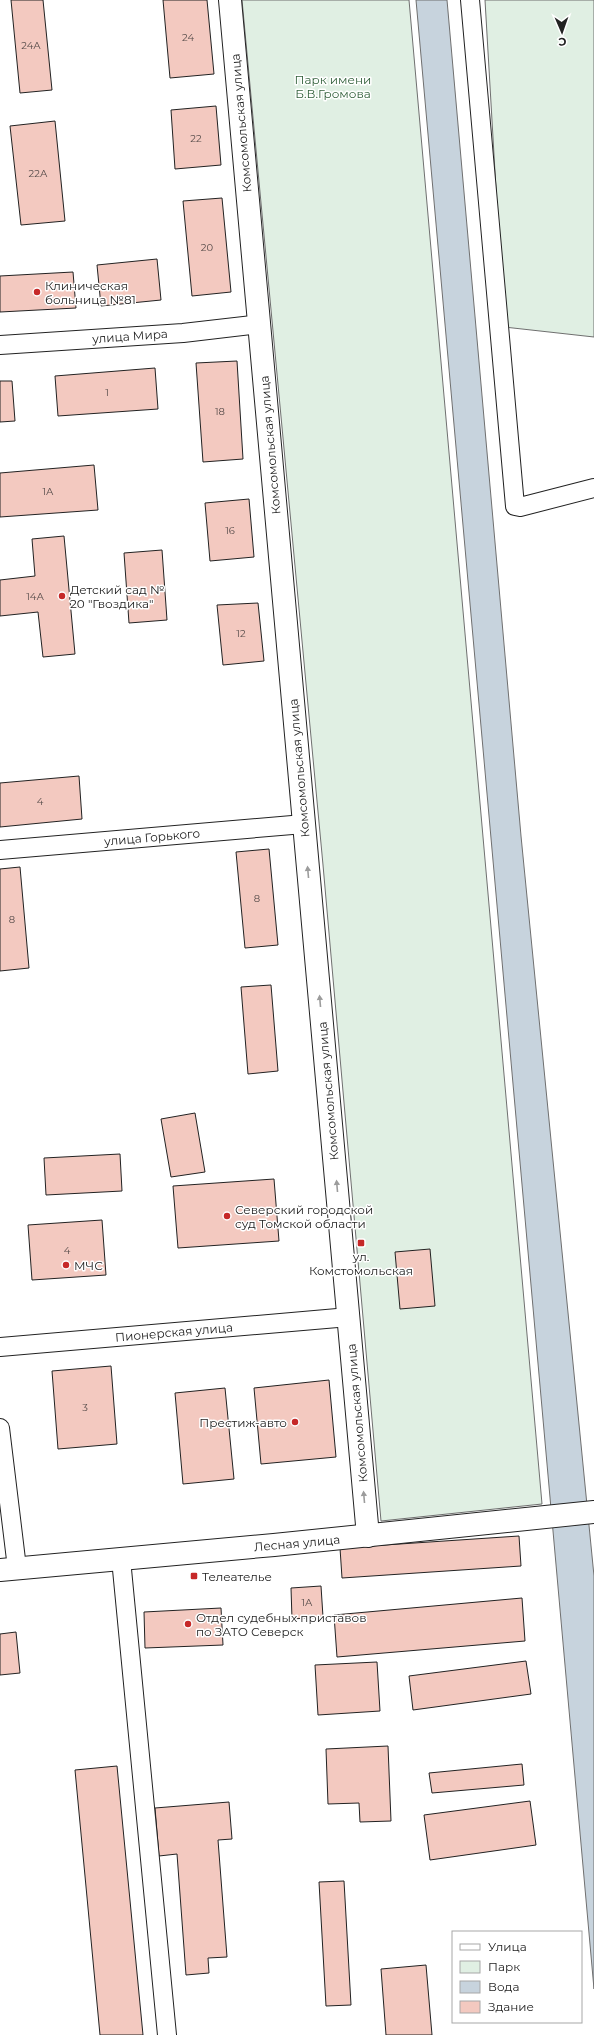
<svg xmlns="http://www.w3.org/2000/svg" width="594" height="2035" font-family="Montserrat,sans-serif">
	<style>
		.green { fill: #e0efe3; stroke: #6f6f6f }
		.water { fill: #c7d3dd; stroke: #6f6f6f }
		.building { fill: #f3c9c0; stroke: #222 }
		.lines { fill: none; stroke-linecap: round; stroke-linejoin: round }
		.minor-casing { stroke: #222; stroke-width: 20 }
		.major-casing { stroke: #222; stroke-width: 24 }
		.minor { stroke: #fff; stroke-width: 18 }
		.major { stroke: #fff; stroke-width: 22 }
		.oneway { fill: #9c9c9c }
		.poi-dot { fill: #c62828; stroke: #fff; stroke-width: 1.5 }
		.labels { text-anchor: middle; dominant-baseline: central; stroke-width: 3; stroke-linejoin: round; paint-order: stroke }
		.number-label { font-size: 10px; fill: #564c4a }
		.park-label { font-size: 12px; fill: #2f5e38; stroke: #fff }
		.street-label { font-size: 12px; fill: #222; stroke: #fff }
		.poi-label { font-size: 12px; fill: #222; stroke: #fff; text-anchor: start }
	</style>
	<rect width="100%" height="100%" fill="#fff"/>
	<g class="green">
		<path d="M242,0H409L542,1504L381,1521L323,865Z"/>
		<path d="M485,0H594V337L504,327Z"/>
	</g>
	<path class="water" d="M416,0H447L521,836L594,1576V1989Z"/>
	<g class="building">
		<path d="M11,0H43L52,90L20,93Z"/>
		<path d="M163,0H207L214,74L170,78Z"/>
		<path d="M216,106L221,165L175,169L171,110Z"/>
		<path d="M55,121L65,221L21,225L10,126Z"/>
		<path d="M222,198L231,292L192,296L183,201Z"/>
		<path d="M157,259L161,300L101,306L97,265Z"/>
		<path d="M73,272L76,308L0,312V276Z"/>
		<path d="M237,361L243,459L203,462L196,363Z"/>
		<path d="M155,368L158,409L58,416L55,376Z"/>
		<path d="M0,381H12L15,421L0,422Z"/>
		<path d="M94,465L98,510L0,517V473Z"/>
		<path d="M249,499L254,557L210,561L205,503Z"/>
		<path d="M64,536L75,654L43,657L38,612L0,616V580L35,576L32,539Z"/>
		<path d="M162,550L167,620L129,623L124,553Z"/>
		<path d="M258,603L264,661L223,665L217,605Z"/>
		<path d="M79,776L82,819L0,827V783Z"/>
		<path d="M269,849L278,945L245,948L236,852Z"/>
		<path d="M20,867L29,968L0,971V869Z"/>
		<path d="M271,985L278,1071L248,1074L241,987Z"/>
		<path d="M195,1113L205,1172L171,1177L161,1119Z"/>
		<path d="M120,1154L122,1191L46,1195L44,1158Z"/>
		<path d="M274,1179L279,1241L178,1248L173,1186Z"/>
		<path d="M102,1220L106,1275L32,1280L28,1225Z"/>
		<path d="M430,1249L435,1306L400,1309L395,1252Z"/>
		<path d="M111,1366L117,1444L58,1449L52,1371Z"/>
		<path d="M329,1380L336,1457L261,1464L254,1388Z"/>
		<path d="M225,1388L234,1479L183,1484L175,1393Z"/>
		<path d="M519,1536L521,1566L342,1578L340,1548Z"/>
		<path d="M321,1586L323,1617L292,1619L291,1588Z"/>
		<path d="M522,1598L525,1641L337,1657L334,1615Z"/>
		<path d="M221,1608L223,1645L145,1648L144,1612Z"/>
		<path d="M16,1632L20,1673L0,1675V1634Z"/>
		<path d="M526,1661L531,1694L413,1710L409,1676Z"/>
		<path d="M377,1662L380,1711L318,1715L315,1665Z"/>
		<path d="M388,1746L391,1821L360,1822L359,1803L328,1804L326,1749Z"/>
		<path d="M522,1764L524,1785L432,1793L429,1773Z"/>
		<path d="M117,1766L143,2035H100L75,1770Z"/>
		<path d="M530,1801L536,1845L430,1860L424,1815Z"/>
		<path d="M229,1802L232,1839L218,1840L227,1957L208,1958L209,1973L186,1975L177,1854L159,1856L155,1808Z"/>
		<path d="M344,1881L351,2005L326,2006L319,1882Z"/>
		<path d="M426,1965L432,2035H386L381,1969Z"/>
	</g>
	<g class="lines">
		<g class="minor-casing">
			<g id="minor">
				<path d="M470,0L515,506L520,507L594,488"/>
				<path d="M0,345L183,333L260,324"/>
				<path d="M0,850L304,824"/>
				<path d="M0,1347L349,1317"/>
				<path d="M0,1428L17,1568"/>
				<path d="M121,1559L167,2035"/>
			</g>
		</g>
		<g class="major-casing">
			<g id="major">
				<path d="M230,0L368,1536"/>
				<path d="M0,1570L274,1545L594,1512"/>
			</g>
		</g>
		<use href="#minor" class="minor"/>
		<use href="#major" class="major"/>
	</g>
	<defs><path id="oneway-solid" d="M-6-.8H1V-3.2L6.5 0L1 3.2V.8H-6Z"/></defs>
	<g class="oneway">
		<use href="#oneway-solid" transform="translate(308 872) rotate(-95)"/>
		<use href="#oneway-solid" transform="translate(320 1001) rotate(-95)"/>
		<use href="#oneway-solid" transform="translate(337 1186) rotate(-95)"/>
		<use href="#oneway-solid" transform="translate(364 1497) rotate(-95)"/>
	</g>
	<g class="poi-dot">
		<circle cx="37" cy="292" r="4"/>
		<circle cx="62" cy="596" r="4"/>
		<circle cx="227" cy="1216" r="4"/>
		<rect x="357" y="1239" width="8" height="8" rx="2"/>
		<circle cx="66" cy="1265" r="4"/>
		<circle cx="295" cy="1422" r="4"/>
		<rect x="190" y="1572" width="8" height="8" rx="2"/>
		<circle cx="188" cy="1624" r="4"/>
	</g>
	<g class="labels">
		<g class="number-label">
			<text x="188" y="37">24</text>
			<text x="31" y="45">24А</text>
			<text x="196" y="138">22</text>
			<text x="38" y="173">22А</text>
			<text x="207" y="247">20</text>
			<text x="107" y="392">1</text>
			<text x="220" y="411">18</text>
			<text x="48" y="491">1А</text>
			<text x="230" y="530">16</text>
			<text x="35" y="596">14А</text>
			<text x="241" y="633">12</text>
			<text x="40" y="801">4</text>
			<text x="257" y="898">8</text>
			<text x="12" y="919">8</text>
			<text x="67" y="1250">4</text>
			<text x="85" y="1407">3</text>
			<text x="307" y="1602">1А</text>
		</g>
		<g class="park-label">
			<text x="333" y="79">Парк имени<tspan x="333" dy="14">Б.В.Громова</tspan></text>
		</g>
		<g class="street-label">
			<text transform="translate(241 123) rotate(-95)">Комсомольская улица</text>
			<text transform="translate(130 336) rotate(-4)">улица Мира</text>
			<text transform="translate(270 445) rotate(-95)">Комсомольская улица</text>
			<text transform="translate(299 768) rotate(-95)">Комсомольская улица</text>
			<text transform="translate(152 837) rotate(-5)">улица Горького</text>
			<text transform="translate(328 1091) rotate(-95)">Комсомольская улица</text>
			<text transform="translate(174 1332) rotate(-5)">Пионерская улица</text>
			<text transform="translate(357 1413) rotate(-95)">Комсомольская улица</text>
			<text transform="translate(297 1543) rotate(-5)">Лесная улица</text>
		</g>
		<g class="poi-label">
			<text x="45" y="285">Клиническая<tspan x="45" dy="14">больница №81</tspan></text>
			<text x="70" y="589">Детский сад №<tspan x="70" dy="14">20 "Гвоздика"</tspan></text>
			<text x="235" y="1209">Северский городской<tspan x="235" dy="14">суд Томской области</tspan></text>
			<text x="361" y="1256" text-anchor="middle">ул.<tspan x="361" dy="14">Комстомольская</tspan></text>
			<text x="74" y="1265">МЧС</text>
			<text x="287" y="1422" text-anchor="end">Престиж-авто</text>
			<text x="202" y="1576">Телеателье</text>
			<text x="196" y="1617">Отдел судебных приставов<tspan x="196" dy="14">по ЗАТО Северск</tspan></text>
		</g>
	</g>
	<rect x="452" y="1931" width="130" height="92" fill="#ffffff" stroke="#a7a7a7"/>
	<rect x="460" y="1944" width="20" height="6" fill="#ffffff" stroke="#a7a7a7"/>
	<text x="488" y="1951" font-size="12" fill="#222222">Улица</text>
	<rect x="460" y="1961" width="20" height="12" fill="#e0efe3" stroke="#a7a7a7"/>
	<text x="488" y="1971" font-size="12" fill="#222222">Парк</text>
	<rect x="460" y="1981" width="20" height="12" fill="#c7d3dd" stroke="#a7a7a7"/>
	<text x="488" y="1991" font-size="12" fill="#222222">Вода</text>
	<rect x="460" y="2001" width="20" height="12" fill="#f3c9c0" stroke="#a7a7a7"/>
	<text x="488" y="2011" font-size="12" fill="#222222">Здание</text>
	<g transform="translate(562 32) rotate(178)" stroke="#ffffff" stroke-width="3" paint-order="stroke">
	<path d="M0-3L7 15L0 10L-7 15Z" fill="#222222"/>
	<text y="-6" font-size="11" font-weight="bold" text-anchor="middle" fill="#222222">С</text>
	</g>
</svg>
